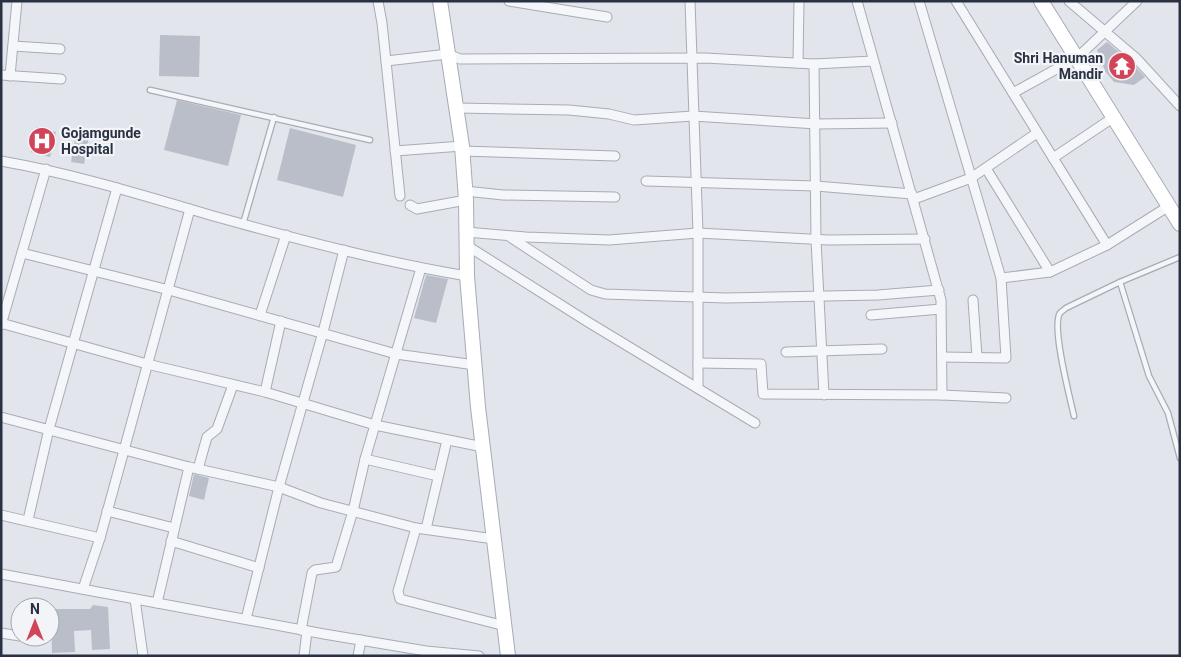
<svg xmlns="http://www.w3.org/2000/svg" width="1181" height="657" font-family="Roboto,sans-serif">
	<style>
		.building { fill: #b9bec8 }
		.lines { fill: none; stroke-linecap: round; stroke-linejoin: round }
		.lane-casing { stroke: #a7acb5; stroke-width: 7 }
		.street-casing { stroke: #a7acb5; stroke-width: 11 }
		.secondary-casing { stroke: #a7acb5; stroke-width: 16 }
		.lane { stroke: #f5f6f9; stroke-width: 4.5 }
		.street { stroke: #f5f6f9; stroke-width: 9 }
		.secondary { stroke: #fff; stroke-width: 14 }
		.labels { text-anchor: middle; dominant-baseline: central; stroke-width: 4.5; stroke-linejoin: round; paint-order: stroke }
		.poi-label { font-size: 14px; font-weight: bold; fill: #293243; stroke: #f2f4f8; text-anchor: end }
	</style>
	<rect width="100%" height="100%" fill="#e2e5eb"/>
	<g class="building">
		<path d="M160,35L200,36L199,77L159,76Z"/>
		<path d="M1107,42L1133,64L1145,77L1134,85L1114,82L1105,71L1097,50Z"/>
		<path d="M177,100L241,115L228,166L164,150Z"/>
		<path d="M37,127L56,132L50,157L31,152Z"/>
		<path d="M290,128L356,145L343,197L277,180Z"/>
		<path d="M76,134L89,136L84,164L71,162Z"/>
		<path d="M426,275L448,279L436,323L414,318Z"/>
		<path d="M194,474L209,478L204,500L189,496Z"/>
		<path d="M93,605L108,607L110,649L92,650L91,630L74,631L75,652L52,653L51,609H90Z"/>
	</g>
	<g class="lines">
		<g class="lane-casing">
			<g id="lane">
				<path d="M150,90L370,140"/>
				<path d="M243,224L274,117"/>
				<path d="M1120,282L1180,257"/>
				<path d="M1074,416C1070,398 1051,326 1060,313C1062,311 1064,310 1066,308L1120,282L1149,376L1168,413L1180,458"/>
			</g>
		</g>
		<g class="street-casing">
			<g id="street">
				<path d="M378,1L382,23L400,196"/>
				<path d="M509,1L607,17"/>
				<path d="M690,1L698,233V387"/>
				<path d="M919,1L1001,278L1006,358L942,357"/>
				<path d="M956,1L1107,245"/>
				<path d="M1069,1L1137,59L1180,106"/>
				<path d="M13,46L60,49"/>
				<path d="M386,61L448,54L460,59L705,58L814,64L873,61"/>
				<path d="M798,63L799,1"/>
				<path d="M814,64L816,240L824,395"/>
				<path d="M1,75L61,79"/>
				<path d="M10,76L17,1"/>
				<path d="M1013,93L1078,57L1137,1"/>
				<path d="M457,108L569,110L609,114L634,120L693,116L817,124L892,123"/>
				<path d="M395,151L462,146"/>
				<path d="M462,151L615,156"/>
				<path d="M1053,158L1114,117"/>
				<path d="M1,161C75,174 145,196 217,217C300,240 383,262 467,276"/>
				<path d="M987,170L1050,272"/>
				<path d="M646,181L816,186L912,194"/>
				<path d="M465,191L503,195L615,197"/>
				<path d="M914,199L971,178L1037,133"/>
				<path d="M410,205L417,209L466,200"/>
				<path d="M466,232L526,237L609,240L698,233L828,240L925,239"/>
				<path d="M510,237L591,290L605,294L726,298L878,295L939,290"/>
				<path d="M466,245L588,322L755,423"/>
				<path d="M22,253L169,290L396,354L475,365"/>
				<path d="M1001,278L1050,272L1107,245L1169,206"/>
				<path d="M973,300L977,357"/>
				<path d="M260,315L286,235"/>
				<path d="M871,315L941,309"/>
				<path d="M1,323L147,364L265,392L375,425L483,447"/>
				<path d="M1,325L46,169"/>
				<path d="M786,352L882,349"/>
				<path d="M698,363L761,364L763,394L942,395L941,300L857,1"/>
				<path d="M265,392L281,321"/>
				<path d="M942,395L1006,398"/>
				<path d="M1,417L189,467L279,487L321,503L416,528L494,539"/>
				<path d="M365,459L438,476"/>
				<path d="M198,469L207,437L217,429L233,385"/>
				<path d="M107,511L174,528"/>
				<path d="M1,515L100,538"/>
				<path d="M28,520L49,429L117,188"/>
				<path d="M416,528L398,591L400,599L505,626"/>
				<path d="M426,529L447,440"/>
				<path d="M171,541L259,568"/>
				<path d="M1,574L324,634L426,651L479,656"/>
				<path d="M83,589L100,538L190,209"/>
				<path d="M135,599L143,656"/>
				<path d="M157,603L189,467"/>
				<path d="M246,619L279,487L323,332L344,250"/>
				<path d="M301,630L312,573L315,570L336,567L353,511L365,459L421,268"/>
				<path d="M1,633L20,636"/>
				<path d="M26,637L34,638"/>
				<path d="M304,656L307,631"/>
				<path d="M358,656L361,640"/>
			</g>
		</g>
		<g class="secondary-casing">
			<g id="secondary">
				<path d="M440,1L462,146L466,200L467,276L478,407L508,656"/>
				<path d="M1041,1L1180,224"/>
			</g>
		</g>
		<use href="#lane" class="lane"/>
		<use href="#street" class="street"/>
		<use href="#secondary" class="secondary"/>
	</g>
	<defs>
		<g id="temple-disc" transform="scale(1.4375)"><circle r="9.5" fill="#d24558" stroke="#f2f4f8"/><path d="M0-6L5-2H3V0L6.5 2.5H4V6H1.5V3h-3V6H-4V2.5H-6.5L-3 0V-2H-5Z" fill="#fff"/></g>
		<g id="hospital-disc" transform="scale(1.4375)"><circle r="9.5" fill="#d24558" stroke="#f2f4f8"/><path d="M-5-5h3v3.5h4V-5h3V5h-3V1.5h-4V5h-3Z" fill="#fff"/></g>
	</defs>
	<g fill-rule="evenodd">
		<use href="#temple-disc" x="1122" y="66"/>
		<use href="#hospital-disc" x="42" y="141"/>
	</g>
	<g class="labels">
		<g class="poi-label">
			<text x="1103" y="58">Shri Hanuman<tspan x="1103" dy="16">Mandir</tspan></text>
			<text x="61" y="133" text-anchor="start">Gojamgunde<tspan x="61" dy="16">Hospital</tspan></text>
		</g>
	</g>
	<rect width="1181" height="657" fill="none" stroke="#293243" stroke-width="5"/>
	<g transform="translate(35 622)"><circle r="24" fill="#f2f4f8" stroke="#a2a6b0"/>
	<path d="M0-4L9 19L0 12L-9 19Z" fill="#d24558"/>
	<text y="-8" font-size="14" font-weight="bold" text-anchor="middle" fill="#293243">N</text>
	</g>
</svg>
